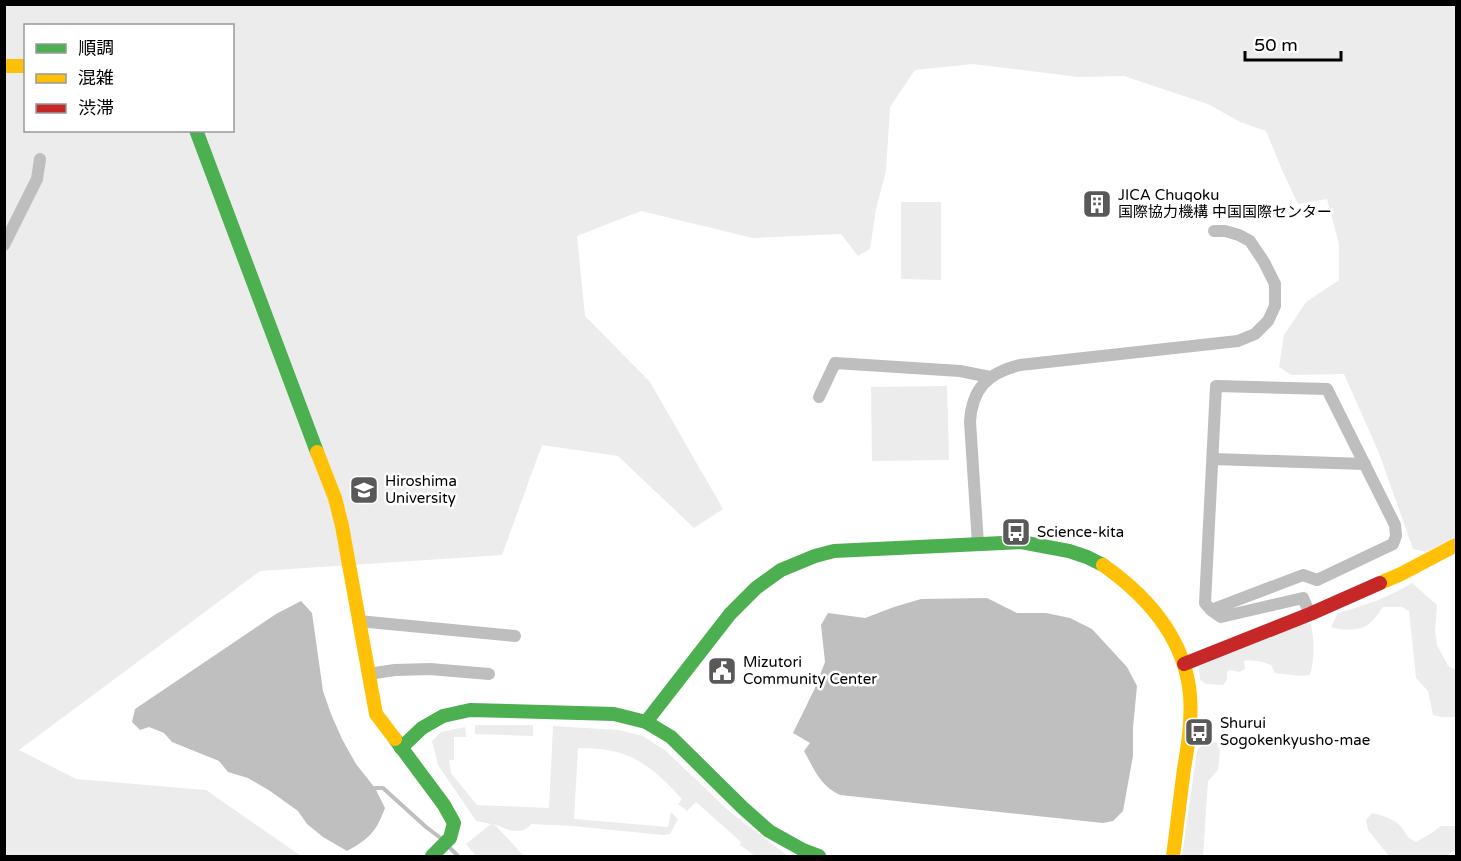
<svg xmlns="http://www.w3.org/2000/svg" width="1461" height="861" font-family="'Varela Round','Noto Sans JP',sans-serif">
	<style>
		.green { fill: #ececec; fill-rule: evenodd }
		.water { fill: #bfbfbf }
		.lines { fill: none; stroke-linecap: round; stroke-linejoin: round }
		.stream { stroke: #bfbfbf; stroke-width: 4 }
		.street { stroke: #bebebe; stroke-width: 12 }
		.fast { stroke: #4caf50; stroke-width: 14 }
		.slow { stroke: #ffc107; stroke-width: 14 }
		.jam { stroke: #c62828; stroke-width: 14 }
		.labels { text-anchor: middle; dominant-baseline: central; stroke-width: 5; stroke-linejoin: round; paint-order: stroke }
		.poi-label { font-size: 15px; fill: #000; stroke: #fff; text-anchor: start }
	</style>
	<rect width="100%" height="100%" fill="#fff"/>
	<g class="green">
		<path d="M5,5H1456V537L1426,552L1413,549L1379,453L1344,374L1291,375L1279,367L1284,335L1306,302L1339,280V244L1327,199L1298,204L1283,172L1266,131L1240,122L1208,104L1124,76L1078,77L973,64L915,70L890,107L886,171L876,209L870,249L858,256L841,234L753,238L641,211L577,236L585,316L650,382L723,509L694,528L618,456L542,445L502,555L260,571L19,750L76,779L206,790L301,856H5ZM26,26H232V130H26Z"/>
		<path d="M901,202H941V280L901,279Z"/>
		<path d="M947,386L949,460L872,461L871,387Z"/>
		<path d="M1412,583L1437,605L1435,631L1437,645L1448,666L1456,670V717H1442L1433,715L1428,691L1416,678L1409,611L1402,607H1383C1379,612 1375,619 1370,623C1363,631 1340,631 1331,627L1338,613C1364,606 1389,597 1412,583Z"/>
		<path d="M1305,623L1311,624C1314,640 1315,659 1310,675L1301,676L1275,673L1271,665C1263,662 1253,659 1244,661L1245,669L1239,672L1230,670L1227,672V680L1223,685L1206,684L1200,680L1199,666Z"/>
		<path d="M475,725H533V736L475,734Z"/>
		<path d="M553,726L618,730L643,736L666,751L729,811L788,856H755L740,845L741,842L696,802L687,811L678,804L682,799C661,776 640,755 607,750C598,748 588,749 578,748L574,819L668,827L671,812L678,819L670,834L663,835L572,826L531,824C521,837 507,829 494,824L524,856H476L466,844L491,824L476,821L438,765L432,741L441,732L465,727L466,737H454V760H449L451,773L477,805L549,808Z"/>
		<path d="M1216,742L1220,750L1218,770L1208,781L1203,856H1182L1197,750L1204,744Z"/>
		<path d="M1372,813C1383,816 1394,818 1402,828C1409,837 1405,836 1416,842L1430,834L1441,826H1456V850L1446,856H1389L1368,830L1366,820Z"/>
	</g>
	<g class="water">
		<path d="M987,598L1017,613H1046L1070,618L1092,629L1127,667L1137,686L1133,728V756L1123,811L1113,821L1103,823L840,795C820,786 814,769 804,751L810,743L793,733L815,688L825,662L821,625L828,613L865,618L894,607L921,599Z"/>
		<path d="M301,601L312,613L323,691L331,714L342,739L356,764L375,788L385,808C376,832 369,839 347,851L323,837L307,824L298,811L270,791L248,778L228,772L219,761L172,742L164,733L149,727L140,730L132,722L135,709L276,614Z"/>
	</g>
	<g class="lines">
		<g class="stream">
			<path d="M375,788H383L426,827L442,839"/>
			<path d="M449,847L458,856"/>
		</g>
		<g class="street">
			<path d="M4,245L37,179L40,159"/>
			<path d="M819,397L835,363L960,371L990,377"/>
			<path d="M1213,459L1365,464"/>
			<path d="M978,544L970,422C972,388 988,373 1020,365L1238,341L1255,334L1268,321L1275,306V284L1264,262L1250,241L1239,235L1225,231H1214"/>
			<path d="M1211,610L1303,575L1317,580L1393,544L1396,536L1395,525L1327,389L1216,386L1205,603L1211,610L1221,617L1303,598L1310,614"/>
			<path d="M358,621L515,636"/>
			<path d="M368,674L395,670L430,669L489,674"/>
		</g>
		<g class="fast">
			<path d="M196,130L317,452"/>
			<path d="M646,722L730,614L756,588L781,570L815,556L834,551L1021,542L1069,551L1087,557L1103,565"/>
			<path d="M395,739L444,805L454,823L450,838L432,856"/>
			<path d="M401,748L422,728L443,716L470,710L614,714L646,722L671,737L743,808L769,831L803,850L819,856"/>
		</g>
		<g class="slow">
			<path d="M4,66H26"/>
			<path d="M317,452L335,498L342,526L376,714L395,739"/>
			<path d="M1103,565C1147,596 1185,639 1190,695C1192,720 1188,745 1184,769C1180,798 1177,827 1173,856"/>
			<path d="M1380,583L1401,574L1456,545"/>
		</g>
		<path class="jam" d="M1184,664L1310,614L1380,583"/>
	</g>
	<defs>
		<g id="building-square" transform="scale(1.5)"><rect x="-9" y="-9" width="18" height="18" rx="4" fill="#595959" stroke="#fff"/><path d="M-4-6H4V6H1V3H-1V6H-4ZM-2.5-4.3h1.7v1.8h-1.7ZM.8-4.3h1.7v1.8H.8ZM-2.5-1h1.7V.8h-1.7ZM.8-1h1.7V.8H.8Z" fill="#fff"/></g>
		<g id="university-square" transform="scale(1.5)"><rect x="-9" y="-9" width="18" height="18" rx="4" fill="#595959" stroke="#fff"/><path d="M0-5L7-2L0 1L-7-2ZM-4 1L0 2.5L4 1V4Q0 6-4 4Z" fill="#fff"/></g>
		<g id="bus-square" transform="scale(1.5)"><rect x="-9" y="-9" width="18" height="18" rx="4" fill="#595959" stroke="#fff"/><path d="M-5-6H5V4H4V6H2V4H-2V6H-4V4H-5ZM-3.5-4V0h7V-4ZM-3.5 1.2v1.5H-2V1.2ZM2 1.2v1.5H3.5V1.2Z" fill="#fff"/></g>
		<g id="civic-square" transform="scale(1.5)"><rect x="-9" y="-9" width="18" height="18" rx="4" fill="#595959" stroke="#fff"/><path d="M-.6-6.5H3V-4.5H.6V-3L4-1V1h2V6H-6V1h2V-1L-.6-3ZM-1.2 2.5V6h2.4V2.5Z" fill="#fff"/></g>
	</defs>
	<g fill-rule="evenodd">
		<use href="#building-square" x="1097" y="204"/>
		<use href="#university-square" x="364" y="490"/>
		<use href="#bus-square" x="1016" y="532"/>
		<use href="#civic-square" x="722" y="671"/>
		<use href="#bus-square" x="1199" y="732"/>
	</g>
	<g class="labels">
		<g class="poi-label">
			<text x="1118" y="195">JICA Chugoku<tspan x="1118" dy="17">国際協力機構 中国国際センター</tspan></text>
			<text x="385" y="481">Hiroshima<tspan x="385" dy="17">University</tspan></text>
			<text x="1037" y="532">Science-kita</text>
			<text x="743" y="662">Mizutori<tspan x="743" dy="17">Community Center</tspan></text>
			<text x="1220" y="723">Shurui<tspan x="1220" dy="17">Sogokenkyusho-mae</tspan></text>
		</g>
	</g>
	<rect width="1461" height="861" fill="none" stroke="#000000" stroke-width="12"/>
	<rect x="24" y="24" width="210" height="108" fill="#ffffff" stroke="#999999" stroke-width="1.5"/>
	<rect x="36" y="44" width="30" height="9" fill="#4caf50" stroke="#999999" stroke-width="1.5"/>
	<text x="78" y="54" font-size="18" fill="#000000">順調</text>
	<rect x="36" y="74" width="30" height="9" fill="#ffc107" stroke="#999999" stroke-width="1.5"/>
	<text x="78" y="84" font-size="18" fill="#000000">混雑</text>
	<rect x="36" y="104" width="30" height="9" fill="#c62828" stroke="#999999" stroke-width="1.5"/>
	<text x="78" y="114" font-size="18" fill="#000000">渋滞</text>
	<path d="M1245 51v9h96v-9" fill="none" stroke="#000000" stroke-width="3"/>
	<text x="1254" y="51" font-size="18" fill="#000000" stroke="#ffffff" stroke-width="4.5" paint-order="stroke">50 m</text>
</svg>
